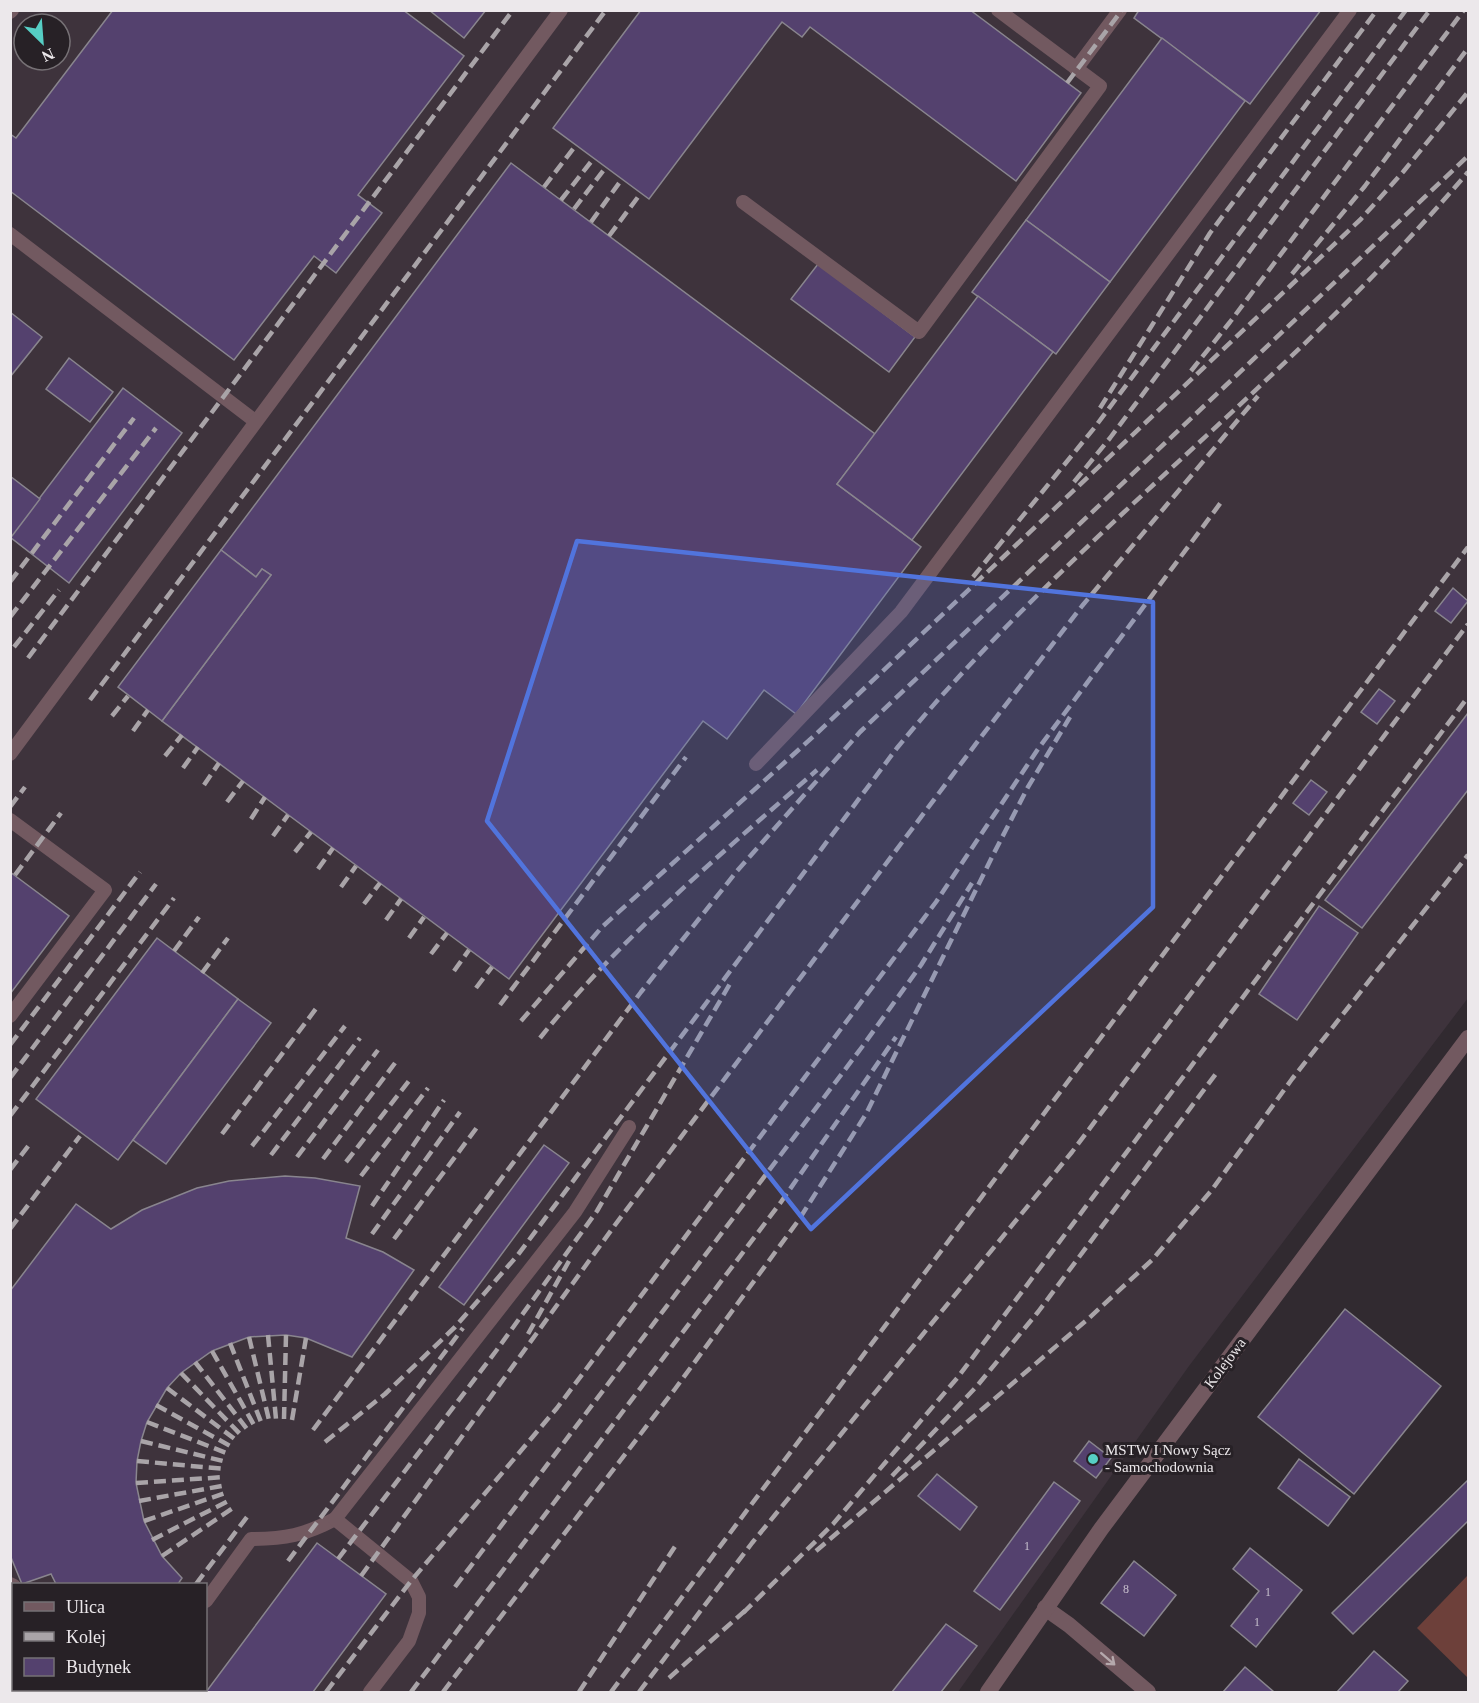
<svg xmlns="http://www.w3.org/2000/svg" width="1479" height="1703" font-family="'Times New Roman',serif">
	<style>
		.built { fill: #3e333c; fill-rule: evenodd }
		.green { fill: #6d403a }
		.building { fill: #54416e; stroke: #89858e; stroke-width: 1.5 }
		.lines { fill: none; stroke-linecap: round; stroke-linejoin: round }
		.service { stroke: #725960; stroke-width: 14 }
		.minor { stroke: #725960; stroke-width: 16 }
		.tertiary { stroke: #725960; stroke-width: 16 }
		.rail { stroke: #a9a4a8; stroke-width: 4.5; stroke-dasharray: 12 6; stroke-linecap: butt }
		.oneway { stroke: #b5a8ac }
		.marked { fill: #5174dd; fill-opacity: 0.2; stroke: #5174dd; stroke-width: 4.5; stroke-linejoin: round }
		.poi-dot { fill: #56cec4; stroke: #272126; stroke-width: 2 }
		.labels { text-anchor: middle; dominant-baseline: central; stroke-width: 6; stroke-linejoin: round; paint-order: stroke }
		.number-label { font-size: 12px; fill: #c6becc }
		.street-label { font-size: 15px; fill: #ece8eb; stroke: #272126 }
		.poi-label { font-size: 15px; fill: #ece8eb; stroke: #272126; text-anchor: start }
	</style>
	<rect width="100%" height="100%" fill="#312a30"/>
	<path class="built" d="M11,11H1468V998L1189,1366L958,1692H11V1305L103,1223L76,1204L11,1291ZM24,24H60V60H24ZM285,1176L315,1178L360,1186L348,1229L266,1177ZM14,1584H206V1690H14Z"/>
	<path class="green" d="M1468,1575V1678L1417,1628Z"/>
	<g class="building">
		<path d="M113,10H403L464,56L358,195L382,213L336,273L314,256L234,360L10,191V134L16,138Z"/>
		<path d="M429,10H486L464,38Z"/>
		<path d="M641,10H970L1081,93L1016,181L810,27L802,37L782,22L649,199L553,128Z"/>
		<path d="M1139,10H1321L1250,104L1134,18Z"/>
		<path d="M1162,38L1245,101L1110,282L1026,220Z"/>
		<path d="M511,163L875,434L837,484L921,547L796,714L764,690L727,739L703,721L509,979L162,721L271,575L262,569L256,577L221,550Z"/>
		<path d="M1026,220L1110,282L1056,354L972,292Z"/>
		<path d="M818,264L915,337L889,372L791,299Z"/>
		<path d="M978,296L1053,352L912,540L837,484Z"/>
		<path d="M10,312L42,337L10,377Z"/>
		<path d="M69,358L113,392L90,422L46,389Z"/>
		<path d="M123,388L182,433L69,583L10,537Z"/>
		<path d="M10,476L40,499L12,536L10,535Z"/>
		<path d="M221,550L256,577L262,569L271,575L162,721L118,687Z"/>
		<path d="M1453,588L1468,601L1451,623L1435,611Z"/>
		<path d="M1379,689L1395,701L1377,724L1361,712Z"/>
		<path d="M1468,713V790L1362,928L1325,900Z"/>
		<path d="M1311,780L1327,792L1309,815L1293,803Z"/>
		<path d="M10,872L69,916L10,994Z"/>
		<path d="M1319,906L1358,933L1297,1020L1259,994Z"/>
		<path d="M157,938L238,999L118,1160L36,1099Z"/>
		<path d="M238,999L271,1023L166,1164L133,1140Z"/>
		<path d="M544,1145L569,1163L464,1305L439,1287Z"/>
		<path d="M285,1176L315,1178L360,1186L346,1238L383,1252L414,1270L352,1357L306,1338L286,1335L249,1337L212,1351L181,1373L167,1388L147,1422L141,1441L137,1461L136,1483L144,1521L162,1556L182,1578L178,1584H56L51,1574L22,1584L10,1555V1291L76,1204L111,1229L142,1210L197,1188L229,1181Z"/>
		<path d="M1345,1309L1441,1386L1354,1494L1258,1417Z"/>
		<path d="M1089,1441L1111,1458L1096,1478L1074,1461Z"/>
		<path d="M1299,1459L1350,1497L1328,1526L1278,1488Z"/>
		<path d="M937,1474L977,1507L960,1530L918,1496Z"/>
		<path d="M1468,1480V1521L1353,1634L1332,1613Z"/>
		<path d="M1054,1482L1080,1501L1000,1610L974,1591Z"/>
		<path d="M317,1543L386,1594L313,1692H206Z"/>
		<path d="M1250,1548L1302,1590L1256,1647L1231,1626L1259,1591L1233,1569Z"/>
		<path d="M1134,1561L1176,1595L1144,1636L1101,1603Z"/>
		<path d="M13,1600L14,1601V1685L10,1682V1604Z"/>
		<path d="M946,1624L977,1646L941,1692H892Z"/>
		<path d="M1374,1651L1408,1681L1398,1692H1337Z"/>
		<path d="M1245,1667L1274,1692H1223Z"/>
		<path d="M20,1690H69L66,1692H24Z"/>
	</g>
	<g class="lines">
		<g class="service">
			<path d="M10,12L12,10"/>
			<path d="M1076,69L1120,10"/>
			<path d="M743,202L919,332L1100,86L998,10"/>
			<path d="M10,234L255,421"/>
			<path d="M10,754L561,10"/>
			<path d="M756,764L901,612L1350,10"/>
			<path d="M10,820L105,890L10,1016"/>
			<path d="M10,1584L14,1586"/>
			<path d="M206,1601L251,1539C285,1539 305,1535 335,1519"/>
			<path d="M87,1692L89,1690"/>
			<path d="M139,1692L141,1690"/>
			<path d="M370,1692L409,1641L419,1613V1597L411,1581L335,1519L575,1212L629,1127"/>
		</g>
		<path class="minor" d="M1045,1608L1069,1625L1148,1692"/>
		<path class="tertiary" d="M988,1692L1101,1529L1468,1038"/>
		<g class="rail">
			<path d="M1067,83L1122,10"/>
			<path d="M544,187L576,145"/>
			<path d="M561,200L594,158"/>
			<path d="M574,209L606,167"/>
			<path d="M591,222L622,179"/>
			<path d="M609,236L641,193"/>
			<path d="M1292,274L1365,186L1468,48"/>
			<path d="M1191,371L1230,322L1464,10"/>
			<path d="M1100,408L1210,233L1377,10"/>
			<path d="M1074,482L1110,438L1430,10"/>
			<path d="M973,577L1095,427L1406,10"/>
			<path d="M10,582L134,418"/>
			<path d="M10,617L156,428"/>
			<path d="M14,647L59,590"/>
			<path d="M28,658L513,10"/>
			<path d="M90,700L606,10"/>
			<path d="M112,716L128,696"/>
			<path d="M133,731L148,710"/>
			<path d="M165,756L182,735"/>
			<path d="M183,768L198,747"/>
			<path d="M204,785L219,763"/>
			<path d="M227,802L243,781"/>
			<path d="M10,807L25,787"/>
			<path d="M251,819L265,797"/>
			<path d="M273,836L288,815"/>
			<path d="M295,852L311,832"/>
			<path d="M318,869L333,848"/>
			<path d="M15,875L61,813"/>
			<path d="M341,887L356,866"/>
			<path d="M364,904L380,883"/>
			<path d="M386,920L401,899"/>
			<path d="M409,938L424,917"/>
			<path d="M174,951L199,917"/>
			<path d="M431,954L447,933"/>
			<path d="M454,971L469,950"/>
			<path d="M202,973L228,938"/>
			<path d="M476,988L492,967"/>
			<path d="M500,1005L686,757"/>
			<path d="M521,1021L602,927L815,735L1361,219L1403,172L1468,92"/>
			<path d="M540,1038C621,937 720,855 817,770"/>
			<path d="M10,1045L140,872"/>
			<path d="M10,1078L156,884"/>
			<path d="M10,1116L174,898"/>
			<path d="M222,1134L318,1006"/>
			<path d="M252,1146L345,1026"/>
			<path d="M271,1155L360,1038"/>
			<path d="M297,1157L378,1050"/>
			<path d="M323,1159L395,1063"/>
			<path d="M346,1162L412,1077"/>
			<path d="M10,1170L29,1145"/>
			<path d="M361,1176L428,1088"/>
			<path d="M372,1206L444,1100"/>
			<path d="M10,1229L80,1136"/>
			<path d="M372,1234L460,1112"/>
			<path d="M394,1239L478,1126"/>
			<path d="M528,1334L569,1261"/>
			<path d="M268,1335L276,1419"/>
			<path d="M249,1337L269,1420"/>
			<path d="M230,1343L261,1422"/>
			<path d="M212,1351L254,1425"/>
			<path d="M195,1362L247,1429"/>
			<path d="M181,1373L241,1435"/>
			<path d="M167,1388L236,1440"/>
			<path d="M156,1405L232,1447"/>
			<path d="M284,1419L286,1335"/>
			<path d="M292,1420L306,1338"/>
			<path d="M147,1422L229,1454"/>
			<path d="M313,1430L641,992L737,871L860,732L1468,156"/>
			<path d="M141,1441L227,1462"/>
			<path d="M325,1442L385,1394L455,1327L517,1256L897,748C1069,538 1293,379 1468,172"/>
			<path d="M137,1461L225,1469"/>
			<path d="M892,1476L977,1386L1038,1312L1218,1071"/>
			<path d="M136,1483L225,1477"/>
			<path d="M139,1501L227,1485"/>
			<path d="M144,1521L228,1492"/>
			<path d="M152,1540L232,1499"/>
			<path d="M816,1551L1088,1319L1152,1260L1211,1191L1292,1079L1468,855"/>
			<path d="M162,1556L236,1506"/>
			<path d="M338,1559L496,1351L597,1211L731,982"/>
			<path d="M288,1561L463,1328"/>
			<path d="M361,1576L615,1225L981,737L1082,606L1258,396"/>
			<path d="M196,1584L247,1517"/>
			<path d="M455,1587L862,1047L921,965L972,883"/>
			<path d="M743,1613L833,1524L958,1377L1468,697"/>
			<path d="M669,1678L747,1609"/>
			<path d="M326,1692L411,1581L557,1408L936,902L1038,749L1222,501"/>
			<path d="M411,1692L781,1202L896,1037"/>
			<path d="M443,1692L675,1389L798,1221L866,1114L993,855L1028,787L1070,717"/>
			<path d="M579,1692L678,1542"/>
			<path d="M611,1692L1468,547"/>
			<path d="M639,1692L752,1543L1072,1152L1468,624"/>
		</g>
	</g>
	<defs><path id="oneway-shaft" d="M-6 0H5M1.5-3L5.5 0L1.5 3" fill="none" stroke-width="1.6" stroke-linecap="round" stroke-linejoin="round" transform="scale(1.5)"/></defs>
	<use class="oneway" href="#oneway-shaft" transform="translate(1108 1659) rotate(41)"/>
	<path class="marked" d="M577,541L1153,602V907L811,1229L487,821Z"/>
	<circle class="poi-dot" cx="1093" cy="1459" r="6"/>
	<g class="labels">
		<g class="number-label">
			<text x="1027" y="1546">1</text>
			<text x="1126" y="1589">8</text>
			<text x="1268" y="1592">1</text>
			<text x="1257" y="1622">1</text>
		</g>
		<g class="street-label">
			<text transform="translate(1225 1363) rotate(-53)">Kolejowa</text>
		</g>
		<g class="poi-label">
			<text x="1105" y="1450">MSTW I Nowy Sącz<tspan x="1105" dy="17">- Samochodownia</tspan></text>
		</g>
	</g>
	<rect width="1479" height="1703" fill="none" stroke="#ece8eb" stroke-width="24"/>
	<rect x="12" y="1583" width="195" height="108" fill="#272126" stroke="#767175" stroke-width="1.5"/>
	<rect x="24" y="1602" width="30" height="9" fill="#725960" stroke="#767175" stroke-width="1.5"/>
	<text x="66" y="1613" font-size="18" fill="#ece8eb">Ulica</text>
	<rect x="24" y="1632" width="30" height="9" fill="#a9a4a8" stroke="#767175" stroke-width="1.5"/>
	<text x="66" y="1643" font-size="18" fill="#ece8eb">Kolej</text>
	<rect x="24" y="1658" width="30" height="18" fill="#54416e" stroke="#767175" stroke-width="1.5"/>
	<text x="66" y="1673" font-size="18" fill="#ece8eb">Budynek</text>
	<g transform="translate(42 42) rotate(155)"><circle r="28" fill="#272126" stroke="#767175" stroke-width="1.5"/>
	<path d="M0-4.5L10 22L0 15L-10 22Z" fill="#56cec4"/>
	<text y="-9" font-size="16" font-weight="bold" text-anchor="middle" fill="#ece8eb">N</text>
	</g>
</svg>
